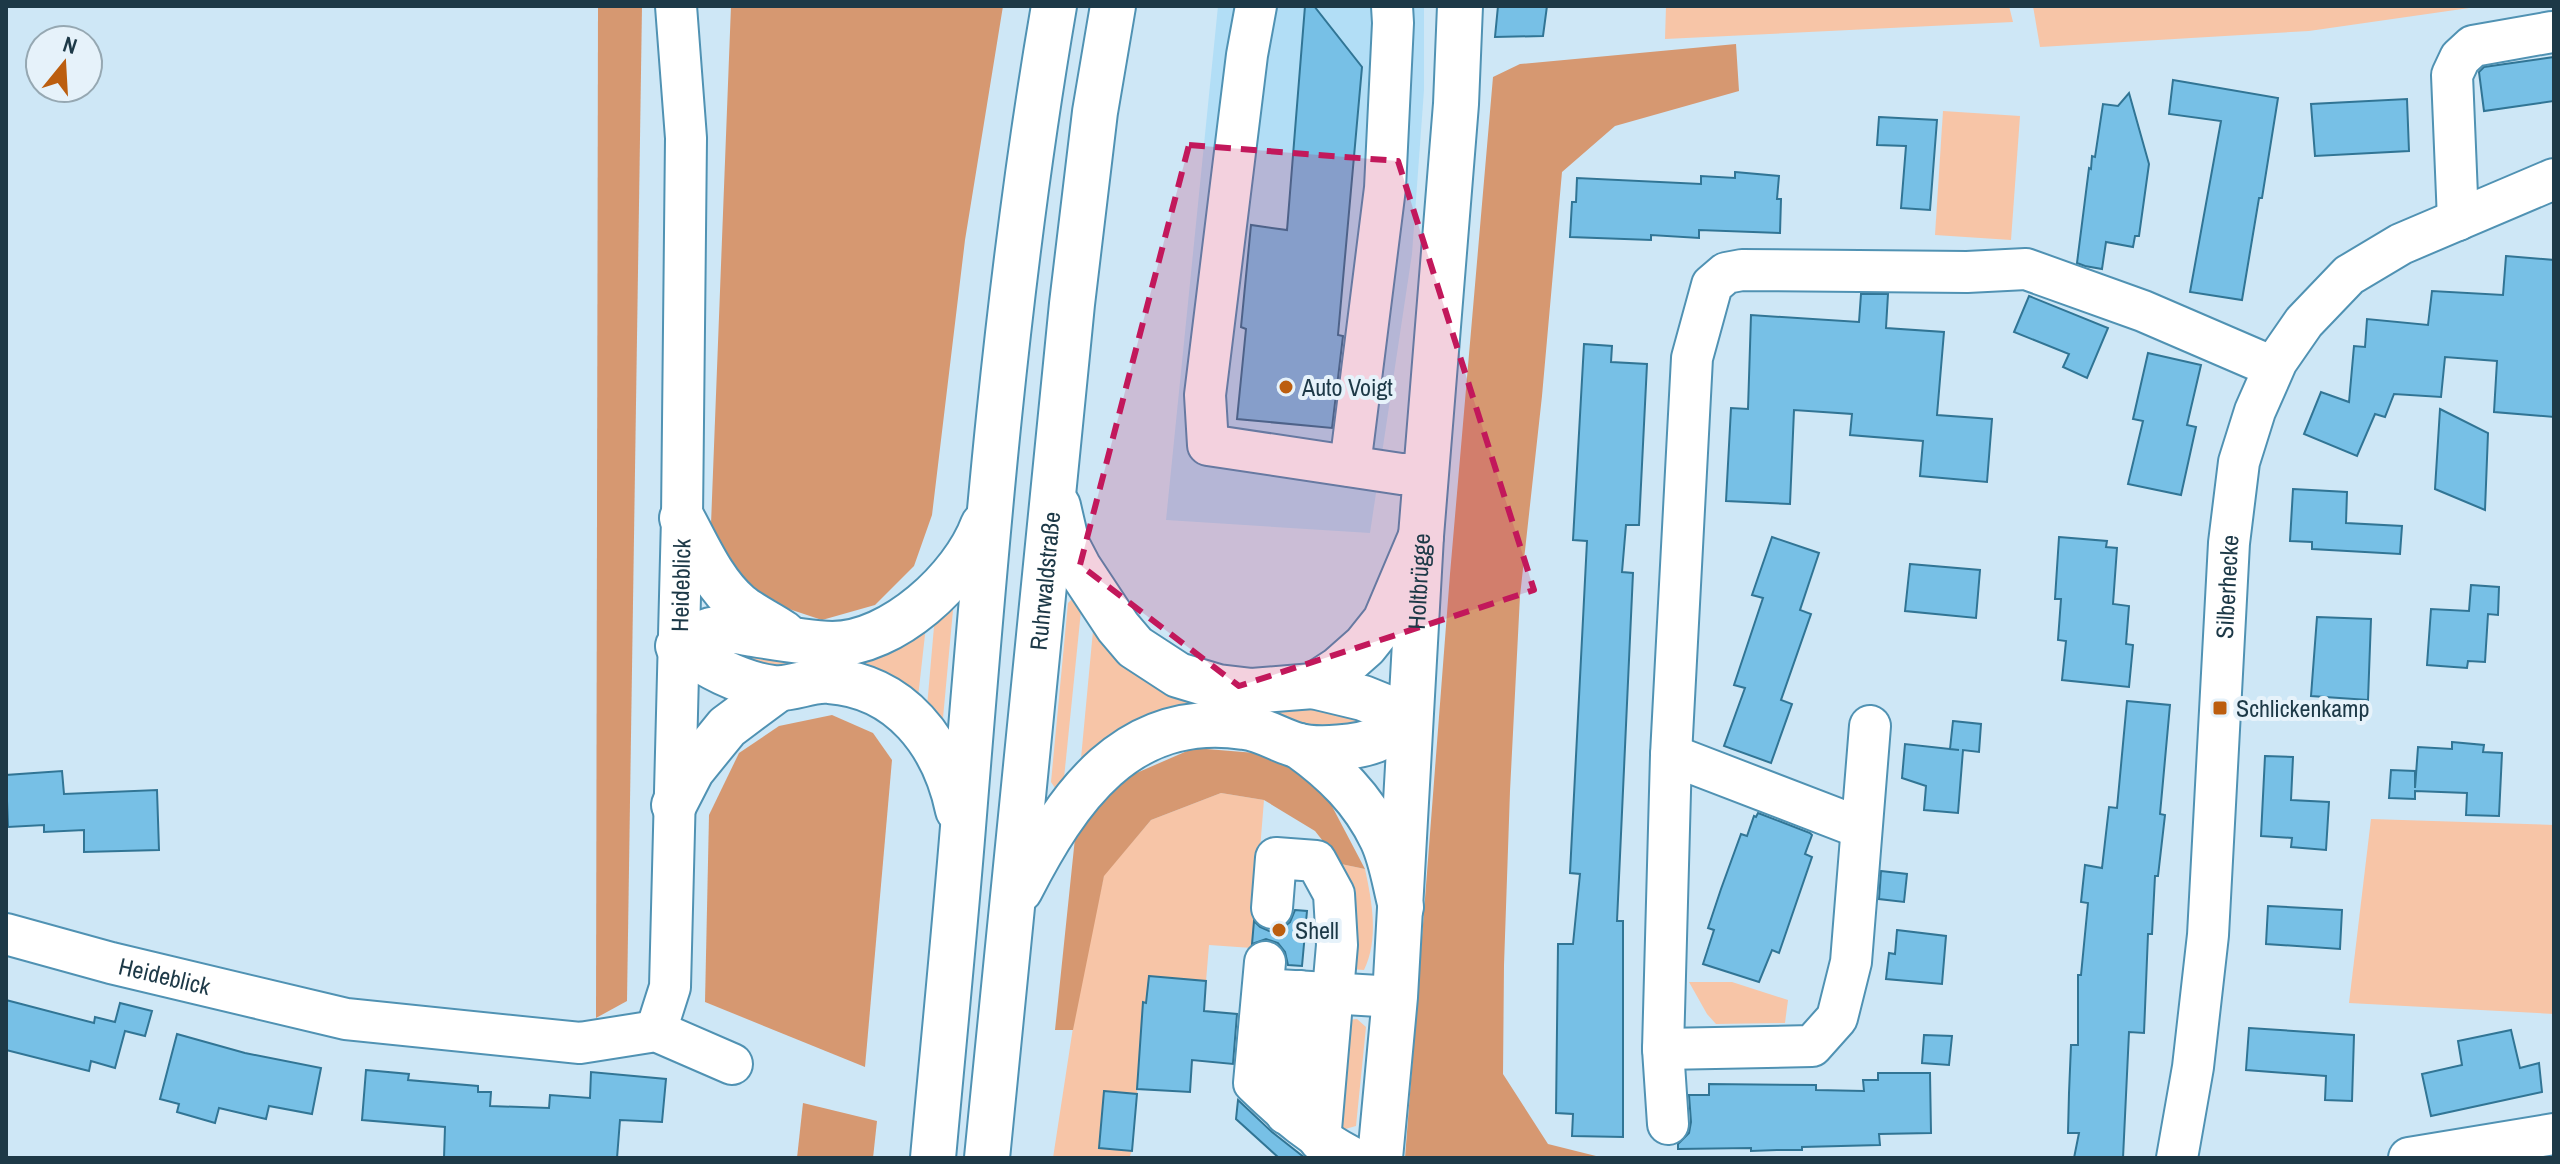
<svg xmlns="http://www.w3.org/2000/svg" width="2560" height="1164" font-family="'Archivo Narrow',sans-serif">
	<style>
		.built { fill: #b2def6 }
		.green { fill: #f7c5a7 }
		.forest { fill: #d69871 }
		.building { fill: #77c0e6; stroke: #317595; stroke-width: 2 }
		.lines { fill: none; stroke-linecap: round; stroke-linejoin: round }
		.minor-casing { stroke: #5092b3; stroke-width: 44 }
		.major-casing { stroke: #5092b3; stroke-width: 48 }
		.highway-casing { stroke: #5092b3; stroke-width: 48 }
		.minor { stroke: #fff; stroke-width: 40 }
		.major { stroke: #fff; stroke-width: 44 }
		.highway { stroke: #fff; stroke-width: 44 }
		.marked { fill: #c2185b; fill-opacity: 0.2; stroke: #c2185b; stroke-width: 6; stroke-dasharray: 16 10; stroke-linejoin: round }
		.poi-dot { fill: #bc5e0f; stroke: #e6f2fa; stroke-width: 3 }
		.labels { text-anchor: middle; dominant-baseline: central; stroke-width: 8; stroke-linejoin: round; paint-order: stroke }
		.poi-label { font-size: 24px; fill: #1d3947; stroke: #e6f2fa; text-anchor: start }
		.street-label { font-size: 24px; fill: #1d3947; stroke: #e6f2fa }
	</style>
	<rect width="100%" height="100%" fill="#cee7f6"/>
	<path class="built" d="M1218,6H1424V90L1412,254L1370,533L1166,520Z"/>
	<g class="green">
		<path d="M1666,6H2009L2013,22L1665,39Z"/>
		<path d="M2033,6H2483L2309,31L2040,47Z"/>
		<path d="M1943,111L2020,116L2011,240L1935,235Z"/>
		<path d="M1074,597L1082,601L1063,788H1055L1051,782L1068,603Z"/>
		<path d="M950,603L953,610L943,718L938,721L926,718L936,604Z"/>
		<path d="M927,617L917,706L777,673L717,646Z"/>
		<path d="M1094,620L1123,655L1311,696L1374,725L1310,732L1260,714L1080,769Z"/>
		<path d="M1221,793L1264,800L1252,948L1209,945L1206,981L1149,976L1146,1003H1143L1137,1094L1104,1092L1099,1148L1132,1151L1129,1158H1053L1078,995L1104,875L1151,820Z"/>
		<path d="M2371,819L2554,825V1014L2349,1003Z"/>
		<path d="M1341,864L1365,869C1372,902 1379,939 1364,970L1350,969Z"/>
		<path d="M1689,982H1732L1788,1000L1785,1023L1716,1024L1707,1014Z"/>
		<path d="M1357,1019L1366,1027L1356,1126L1338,1131L1348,1020Z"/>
	</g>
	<g class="forest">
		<path d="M598,6H642L627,1001L596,1018Z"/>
		<path d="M731,6H1003L965,240L932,515L914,566L875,605L822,620L774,604L710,550Z"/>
		<path d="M1736,44L1739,91L1615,126L1562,172L1542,396L1520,596L1510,791L1504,965L1503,1074L1548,1144L1604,1158H1405L1450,574L1493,77L1520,64Z"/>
		<path d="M832,715L873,733L892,760L865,1067L705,1002L709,815L739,753L779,726Z"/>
		<path d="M1194,748L1268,754L1324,791L1365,869L1341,864L1315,831L1264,800L1221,793L1151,820L1104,876L1073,1030H1055L1075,838L1118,781Z"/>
		<path d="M803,1103L877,1121L873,1158H797Z"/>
	</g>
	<g class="building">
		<path d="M1305,6H1314L1362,67L1338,335L1343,336L1332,428L1237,419L1246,329L1241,327L1251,225L1287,230Z"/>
		<path d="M1498,6H1547L1543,36L1495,37Z"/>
		<path d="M2554,57V101L2484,111L2479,72L2484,67Z"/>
		<path d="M2173,80L2278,98L2262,198H2259L2242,300L2190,292L2221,121L2169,114Z"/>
		<path d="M2129,93L2149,164L2139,236H2135L2133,247L2106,242L2102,269L2085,266L2077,263L2089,168L2091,169L2092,156L2095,157L2103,104L2118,106Z"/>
		<path d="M2407,99L2409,151L2315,156L2311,104Z"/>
		<path d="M1879,117L1937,120L1930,210L1901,208L1906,146L1877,145Z"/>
		<path d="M1735,172L1779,176L1777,199H1781L1780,233L1699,230V238L1651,235V240L1570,237L1572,202H1576L1577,178L1701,184V176L1735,178Z"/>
		<path d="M2506,256L2554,260V417L2494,412L2497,361L2445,357L2441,397L2394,394L2385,417L2375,414L2357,456L2304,434L2321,392L2349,402L2354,346L2365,347L2367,319L2428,325L2432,291L2503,295Z"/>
		<path d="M1861,294H1888L1886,328L1944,332L1937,415L1992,419L1987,482L1920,476L1923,441L1850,435L1852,414L1794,410L1790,504L1726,501L1731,408L1748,409L1751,315L1859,322Z"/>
		<path d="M2029,296L2108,328L2087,378L2063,367L2069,354L2014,332Z"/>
		<path d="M1584,344L1612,346L1611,362L1647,364L1639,525H1626L1622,572L1633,573L1617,921H1623V1137L1572,1136L1573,1114L1556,1113L1558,944H1573L1580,874L1570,873L1587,541L1573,540Z"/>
		<path d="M2148,353L2201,365L2187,425L2196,427L2181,495L2128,484L2143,421L2133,419Z"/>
		<path d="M2440,409L2488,433L2485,510L2435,489Z"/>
		<path d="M2293,489L2347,492L2346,523L2402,526L2400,554L2312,549V542L2290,541Z"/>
		<path d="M1772,537L1819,553L1800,610L1811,614L1781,700L1792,704L1771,763L1724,746L1745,688L1734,685L1763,598L1752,595Z"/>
		<path d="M2059,537L2107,541L2106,547L2117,548L2113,604L2129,606L2126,644L2133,645L2129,687L2062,680L2066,641L2058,640L2061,599H2055Z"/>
		<path d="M1910,564L1980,570L1976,618L1905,611Z"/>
		<path d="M2471,585L2499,587L2498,615L2488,614L2485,662L2468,661L2467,668L2427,665L2431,609L2469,611Z"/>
		<path d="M2317,617L2371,619L2368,700L2311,696Z"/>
		<path d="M2127,701L2170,705L2160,814L2165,815L2158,876H2155L2152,934H2148L2144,1033L2129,1032L2123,1158H2074L2079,1133H2068L2069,1093L2071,1045H2078V975H2081L2088,903L2081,902L2085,865L2102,868L2109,807L2117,808Z"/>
		<path d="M1953,721L1981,724L1979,752L1963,750L1958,813L1924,810L1926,786L1902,778L1905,744L1959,750L1950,749Z"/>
		<path d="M2452,742L2484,745L2483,752L2502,753L2499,816L2466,815L2467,793L2415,791V799L2389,798L2391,770L2415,771V788L2418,747L2452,749Z"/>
		<path d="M2265,756L2293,757L2291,800L2329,802L2326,850L2291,847L2292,838L2261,836Z"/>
		<path d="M62,771L64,794L157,790L159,850L84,852V830L44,832V825L8,827L6,775Z"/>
		<path d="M1758,813L1810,833L1812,835L1805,854L1812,857L1779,953L1772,950L1759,982L1703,964L1714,930L1708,928L1721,889L1741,834L1747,836L1754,816L1756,817Z"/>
		<path d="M1881,871L1907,874L1904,902L1879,899Z"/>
		<path d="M2268,906L2342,910L2340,949L2266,944Z"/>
		<path d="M1295,910L1307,911L1302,966L1288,965L1285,952L1278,943L1266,939L1252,944L1254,921L1260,927L1269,931L1281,929L1290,922Z"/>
		<path d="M1897,930L1946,936L1942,984L1886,979L1889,953L1895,954Z"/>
		<path d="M1149,976L1206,981L1204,1011L1237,1014L1233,1064L1192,1060L1190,1092L1137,1089L1143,1002L1146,1003Z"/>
		<path d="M6,1000L94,1023L95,1017L115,1022L120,1003L152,1011L145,1036L125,1031L115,1068L91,1061L89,1071L6,1050Z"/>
		<path d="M2249,1028L2354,1035L2352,1101L2325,1100L2326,1076L2246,1070Z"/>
		<path d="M2511,1030L2520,1068L2539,1063L2542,1092L2431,1116L2422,1074L2462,1065L2458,1041Z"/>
		<path d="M177,1034L245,1053L321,1068L312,1114L269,1106L266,1119L219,1108L215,1123L177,1112L179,1104L160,1099Z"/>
		<path d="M1924,1035L1952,1036L1949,1065L1922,1063Z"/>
		<path d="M366,1070L409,1074L408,1080L478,1086V1092H491L490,1106L549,1108L550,1095L590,1098L591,1072L666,1079L662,1122L620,1120L617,1158H444L445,1127L362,1120Z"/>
		<path d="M1878,1073H1930L1931,1133L1879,1134L1880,1145L1802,1147V1150H1777L1751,1151V1148L1678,1149V1144L1689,1133L1691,1122L1689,1095H1709V1084L1816,1085V1090L1864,1091L1863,1080H1878Z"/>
		<path d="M1104,1091L1137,1094L1132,1151L1099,1148Z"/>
		<path d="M1238,1100L1272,1132L1305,1158H1279L1236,1119Z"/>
	</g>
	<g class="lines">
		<g class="minor-casing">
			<g id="minor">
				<path d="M1256,6L1247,55L1205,395L1208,445L1401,474H1426"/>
				<path d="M2458,220L2452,75L2460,58L2473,46L2552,32"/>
				<path d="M1350,466L1385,188L1393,23L1392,6"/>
				<path d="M1671,755L1861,828"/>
				<path d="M1272,908L1276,858L1316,861L1334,894L1337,945L1320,1141"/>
				<path id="s1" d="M6,934L111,963L346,1019L580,1043L656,1031L732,1064"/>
				<path d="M1265,962L1254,1083C1287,1115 1313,1137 1353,1158"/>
				<path d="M1263,989L1395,997"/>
				<path id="s2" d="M656,1031L670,987L682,518L686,138L676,6"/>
				<path d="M1663,1049L1812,1046L1837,1018L1851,962L1870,726"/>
				<path d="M1286,1114L1299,991"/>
				<path d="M1668,1124L1663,1049L1671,755L1692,358L1712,285L1726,273L1742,270L1967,272L2026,269L2143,311L2273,367"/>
				<path id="s3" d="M2177,1158L2193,1067L2208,935L2229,543L2239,462L2255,411L2277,361L2304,322L2349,275L2401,244L2554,179"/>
				<path d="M2409,1158L2554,1134"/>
			</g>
		</g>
		<g class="major-casing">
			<g id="major">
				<path id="s4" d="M1380,1158L1395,997L1421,536L1456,104L1460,6"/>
			</g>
		</g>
		<g class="highway-casing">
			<g id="highway">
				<path d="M1058,506L1067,545L1079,568L1118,627L1135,647L1178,675L1218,687L1252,691L1313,686L1339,669L1365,646L1385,621L1421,536"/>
				<path d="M682,518C698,547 713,583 739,605C752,616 769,623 783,633"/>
				<path d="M1313,686L1363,698L1410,717"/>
				<path d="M1299,746C1334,771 1363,799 1382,839C1392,860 1395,885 1401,907"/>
				<path d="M674,805L692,770L727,727L778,689"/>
				<path d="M958,810C944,743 901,686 829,681C811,679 792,690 774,688C739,684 707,665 678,646C689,641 700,633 711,630C725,627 740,632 753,634C778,638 807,643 832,644C893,644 963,579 983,525"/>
				<path d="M1020,890C1067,798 1127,709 1244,727C1262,729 1279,740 1296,745C1316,751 1361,748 1380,738C1391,733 1401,724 1410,717"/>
				<path d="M933,1158C943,1048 954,938 963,827C985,553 1007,278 1054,6"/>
				<path id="s5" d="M987,1158L1072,304L1095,112L1113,6"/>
			</g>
		</g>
		<use href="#minor" class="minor"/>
		<use href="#major" class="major"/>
		<use href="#highway" class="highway"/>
	</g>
	<path class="marked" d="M1189,145L1398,161L1534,590L1239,686L1080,565Z"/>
	<g class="poi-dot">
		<circle cx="1286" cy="387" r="8"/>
		<rect x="2212" y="700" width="16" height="16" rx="4"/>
		<circle cx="1279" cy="930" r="8"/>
	</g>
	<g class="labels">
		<g class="poi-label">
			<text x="1302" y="387">Auto Voigt</text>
			<text x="2236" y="708">Schlickenkamp</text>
			<text x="1295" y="930">Shell</text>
		</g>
		<g class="street-label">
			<text stroke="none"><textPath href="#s5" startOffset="580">Ruhrwaldstraße</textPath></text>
			<text stroke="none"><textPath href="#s4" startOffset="578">Holtbrügge</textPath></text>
			<text stroke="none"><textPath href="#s2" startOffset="448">Heideblick</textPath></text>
			<text stroke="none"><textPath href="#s3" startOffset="574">Silberhecke</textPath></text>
			<text stroke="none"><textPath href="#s1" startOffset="164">Heideblick</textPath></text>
		</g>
	</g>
	<rect width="2560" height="1164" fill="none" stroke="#1d3947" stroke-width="16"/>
	<g transform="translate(64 64) rotate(18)"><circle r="38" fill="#e6f2fa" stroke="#96a8b2" stroke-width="2"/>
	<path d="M0-6L14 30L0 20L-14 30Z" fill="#bc5e0f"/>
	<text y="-12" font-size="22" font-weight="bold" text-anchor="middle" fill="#1d3947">N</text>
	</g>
</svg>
